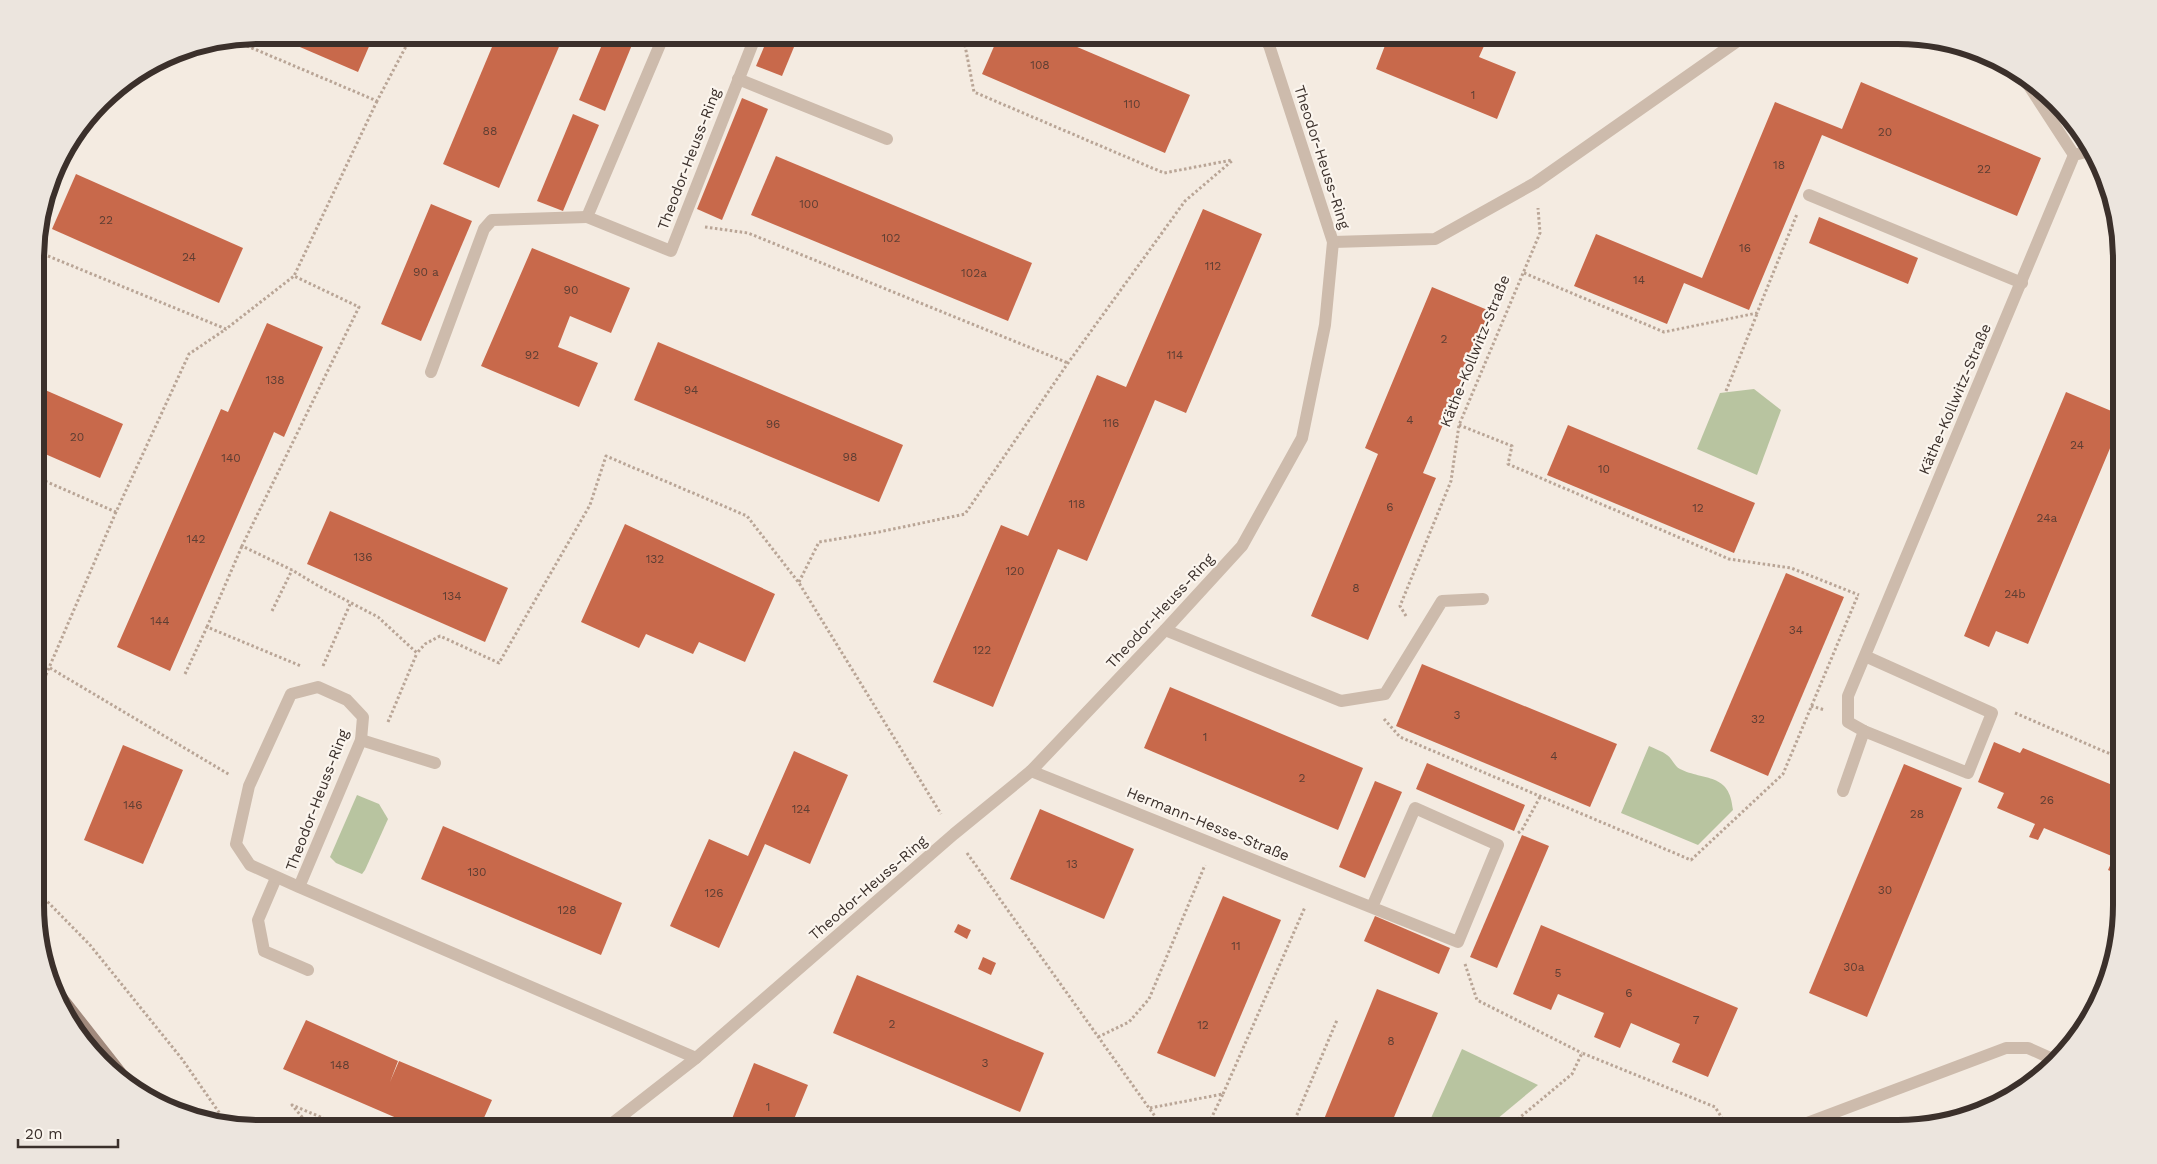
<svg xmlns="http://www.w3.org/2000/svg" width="2157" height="1164" font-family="'Work Sans',sans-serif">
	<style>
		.green { fill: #b8c4a0 }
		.building { fill: #c8694b }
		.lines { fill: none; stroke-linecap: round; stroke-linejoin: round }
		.path { stroke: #b9a596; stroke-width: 3; stroke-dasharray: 2.5 2.5; stroke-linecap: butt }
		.service { stroke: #cdbbac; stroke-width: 12 }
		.minor { stroke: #cdbbac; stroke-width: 12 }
		.secondary { stroke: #a18a7d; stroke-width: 12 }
		.labels { text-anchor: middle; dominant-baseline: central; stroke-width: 4.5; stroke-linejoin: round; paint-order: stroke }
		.number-label { font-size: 12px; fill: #5e3e33 }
		.street-label { font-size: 15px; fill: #3b302b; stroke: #fbf5ee }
		.rim { fill: none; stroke: #3b302b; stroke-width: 6 }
	</style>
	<rect width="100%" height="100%" fill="#f4ebe1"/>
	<g class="green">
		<path d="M1754,389L1781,410L1757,475L1697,449L1720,393Z"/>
		<path d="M1649,746C1655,749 1662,751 1667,755C1672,758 1674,766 1680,769C1704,781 1730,772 1733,810L1698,845L1621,813Z"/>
		<path d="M357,795L379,804L388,819L365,870L362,874L336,863L330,857Z"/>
		<path d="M1462,1049L1538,1085L1485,1129H1429L1427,1127Z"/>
	</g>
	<g class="building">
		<path d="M272,35H374L358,72Z"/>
		<path d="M497,35H564L499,188L443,164Z"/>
		<path d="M606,35H636L605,111L579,100Z"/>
		<path d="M769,35H799L782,76L756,66Z"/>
		<path d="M999,35H1049L1190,95L1165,153L982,74Z"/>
		<path d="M1389,35H1425L1443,42L1446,35H1489L1479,57L1516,72L1497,119L1376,69Z"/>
		<path d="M1515,35H1547L1543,46Z"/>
		<path d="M1861,82L2041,158L2017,216L1822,135L1749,310L1684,283L1667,324L1574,286L1596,234L1702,278L1775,102L1842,129Z"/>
		<path d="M742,98L768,109L722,220L697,209Z"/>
		<path d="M573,114L599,125L563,211L537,201Z"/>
		<path d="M776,156L1032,263L1008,321L751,215Z"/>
		<path d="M76,174L243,248L219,303L52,229Z"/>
		<path d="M431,204L472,221L421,341L381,324Z"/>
		<path d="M1203,209L1262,234L1186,413L1155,400L1087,561L1058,549L993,707L933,682L1001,525L1028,536L1097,375L1126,387Z"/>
		<path d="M1819,217L1918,258L1908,284L1809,243Z"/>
		<path d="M532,248L630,288L611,333L570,316L558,347L598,363L579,407L481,366Z"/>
		<path d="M1432,287L1490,311L1423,473L1436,478L1368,640L1311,616L1378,454L1365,448Z"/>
		<path d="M267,323L323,347L284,437L274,432L170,671L117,647L221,409L228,412Z"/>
		<path d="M658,342L903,445L879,502L634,400Z"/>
		<path d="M36,386L123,424L100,478L36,450Z"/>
		<path d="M2066,392L2121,415V422L2028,644L1996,631L1989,647L1964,636Z"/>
		<path d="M1568,425L1755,503L1734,553L1547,475Z"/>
		<path d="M330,511L508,588L485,642L307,564Z"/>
		<path d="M625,524L775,594L745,662L699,642L693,654L646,634L639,648L581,622Z"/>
		<path d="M1786,573L1844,597L1768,776L1710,751Z"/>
		<path d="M1422,664L1617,744L1590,807L1396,726Z"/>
		<path d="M1170,687L1363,768L1338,830L1144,748Z"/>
		<path d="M1994,742L2020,753L2023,748L2122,789V863L2117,874L2108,870L2114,857L2044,828L2038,840L2029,837L2035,824L1997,808L2004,793L1978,782Z"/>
		<path d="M123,745L183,770L143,864L84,840Z"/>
		<path d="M794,751L848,775L810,864L765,844L719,948L670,926L709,839L748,856Z"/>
		<path d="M1427,763L1525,805L1514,831L1416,789Z"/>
		<path d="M1904,764L1962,788L1867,1017L1809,993Z"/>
		<path d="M1375,781L1402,792L1365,878L1339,867Z"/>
		<path d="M1040,809L1134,849L1104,919L1010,879Z"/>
		<path d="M443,826L622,903L601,955L421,879Z"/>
		<path d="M1522,835L1549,846L1497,968L1470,957Z"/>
		<path d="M1223,896L1281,920L1215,1077L1157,1053Z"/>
		<path d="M1375,916L1450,948L1439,974L1364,941Z"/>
		<path d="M958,924L971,930L967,939L954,932Z"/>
		<path d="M1541,925L1738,1008L1708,1077L1672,1062L1680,1044L1654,1033L1631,1023L1620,1048L1594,1037L1604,1013L1558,994L1551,1010L1513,994Z"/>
		<path d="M983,957L996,963L991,975L978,969Z"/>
		<path d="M857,975L1044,1053L1020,1112L833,1033Z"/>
		<path d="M1377,989L1438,1013L1389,1129H1320Z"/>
		<path d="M306,1020L398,1061L390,1082L399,1061L492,1100L479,1129H422L283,1069Z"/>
		<path d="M754,1063L808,1085L790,1129H728Z"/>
	</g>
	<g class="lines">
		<g class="path">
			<path d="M963,35L974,92L1164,173L1232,160"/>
			<path d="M233,40L377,101L412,35"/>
			<path d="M377,101L294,276L359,307L242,546L292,570L317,585L378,617L417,653L425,644L440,636L499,663L590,505L606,456L747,516L799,583L941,814"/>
			<path d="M705,227L748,233L1068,363"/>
			<path d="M48,256L226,329L294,276"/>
			<path d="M1524,273L1664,332L1757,313L1797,214"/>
			<path d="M1726,391L1757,314"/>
			<path d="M1459,425L1512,446L1508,464L1729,559L1791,568L1859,595"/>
			<path d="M36,477L116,512L189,354L226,329"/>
			<path d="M799,582L819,542L879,532L965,514L1068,363L1185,201L1233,160"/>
			<path d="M272,611L292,570"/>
			<path d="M1406,616L1400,606L1451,481L1459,425L1540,233L1538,208"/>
			<path d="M207,627L242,546"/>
			<path d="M323,666L351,602"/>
			<path d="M50,668L230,775"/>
			<path d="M185,674L207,627L301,666"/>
			<path d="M36,698L116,512"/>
			<path d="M1811,706L1825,710"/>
			<path d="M2015,713L2122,759"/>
			<path d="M1384,719L1400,737L1691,860L1783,774L1858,595"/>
			<path d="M388,722L417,653"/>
			<path d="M1518,833L1522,830L1540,797"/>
			<path d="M967,853L1164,1129"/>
			<path d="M37,891L90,945L182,1059L225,1121"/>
			<path d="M1465,964L1477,1000L1582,1053"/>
			<path d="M1098,1037L1129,1022L1149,999L1205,865"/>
			<path d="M1223,1094L1305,907"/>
			<path d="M1150,1108L1223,1094L1206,1129"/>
			<path d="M312,1129L292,1105L349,1129"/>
			<path d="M1291,1129L1337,1020"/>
			<path d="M1506,1129L1572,1074L1582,1053L1715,1107L1729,1129"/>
		</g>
		<g class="service">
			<path d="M664,35L587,217L671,251L756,35"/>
			<path d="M2022,75L2074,155"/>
			<path d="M738,79L887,139"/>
			<path d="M1809,195L2022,283"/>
			<path d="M431,372L484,229L492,220L587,217"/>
			<path d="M1165,630L1341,701L1385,694L1442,601L1483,599"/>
			<path d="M1865,656L1992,713L1968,773L1864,731L1848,722V696L2074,155L2090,151"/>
			<path d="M361,740L435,763"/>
			<path d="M1031,771L1458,942L1498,845L1415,808L1372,907"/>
			<path d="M1843,791L1864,731"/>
			<path d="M276,878L258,920L264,951L308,970"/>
			<path d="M299,887L250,865L236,844L249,786L291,694L318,687L347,700L363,717L361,740L299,887L696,1058"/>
			<path d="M613,1124L623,1129"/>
			<path d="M865,1129L866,1126L872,1129"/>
			<path d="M1791,1129L2006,1048H2028L2057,1061"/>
		</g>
		<g class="minor">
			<path d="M1333,242L1435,239L1535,183L1746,35"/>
			<path d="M605,1129L696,1058L954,834L1031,771L1165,630L1242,546L1302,438L1325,325L1333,242L1269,45L1260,35"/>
		</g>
		<path class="secondary" d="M50,983L123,1076"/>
	</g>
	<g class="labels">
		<g class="number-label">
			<text x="1040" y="65">108</text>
			<text x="1473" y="95">1</text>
			<text x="1132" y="104">110</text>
			<text x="490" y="131">88</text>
			<text x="1885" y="132">20</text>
			<text x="1779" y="165">18</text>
			<text x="1984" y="169">22</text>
			<text x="809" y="204">100</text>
			<text x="106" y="220">22</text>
			<text x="891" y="238">102</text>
			<text x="1745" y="248">16</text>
			<text x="189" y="257">24</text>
			<text x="1213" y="266">112</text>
			<text x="426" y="272">90 a</text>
			<text x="974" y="273">102a</text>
			<text x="1639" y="280">14</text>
			<text x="571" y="290">90</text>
			<text x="1444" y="339">2</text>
			<text x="532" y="355">92</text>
			<text x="1175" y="355">114</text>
			<text x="275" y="380">138</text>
			<text x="691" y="390">94</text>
			<text x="1410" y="420">4</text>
			<text x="1111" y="423">116</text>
			<text x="773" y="424">96</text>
			<text x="77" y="437">20</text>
			<text x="2077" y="445">24</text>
			<text x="850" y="457">98</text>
			<text x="231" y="458">140</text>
			<text x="1604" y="469">10</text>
			<text x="1077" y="504">118</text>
			<text x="1390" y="507">6</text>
			<text x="1698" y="508">12</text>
			<text x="2047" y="518">24a</text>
			<text x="196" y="539">142</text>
			<text x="363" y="557">136</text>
			<text x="655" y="559">132</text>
			<text x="1015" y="571">120</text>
			<text x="1356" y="588">8</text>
			<text x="2015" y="594">24b</text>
			<text x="452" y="596">134</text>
			<text x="160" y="621">144</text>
			<text x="1796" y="630">34</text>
			<text x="982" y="650">122</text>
			<text x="1457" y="715">3</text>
			<text x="1758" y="719">32</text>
			<text x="1205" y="737">1</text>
			<text x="1554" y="756">4</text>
			<text x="1302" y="778">2</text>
			<text x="2047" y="800">26</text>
			<text x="133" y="805">146</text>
			<text x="801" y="809">124</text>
			<text x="1917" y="814">28</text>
			<text x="1072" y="864">13</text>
			<text x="477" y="872">130</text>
			<text x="1885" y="890">30</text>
			<text x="714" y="893">126</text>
			<text x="567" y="910">128</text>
			<text x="1236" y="946">11</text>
			<text x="1854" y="967">30a</text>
			<text x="1558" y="973">5</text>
			<text x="1629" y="993">6</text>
			<text x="1696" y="1020">7</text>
			<text x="892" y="1024">2</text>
			<text x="1203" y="1025">12</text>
			<text x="1391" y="1041">8</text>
			<text x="985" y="1063">3</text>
			<text x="340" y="1065">148</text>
			<text x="768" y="1107">1</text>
		</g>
		<g class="street-label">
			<text transform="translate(1322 157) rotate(72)">Theodor-Heuss-Ring</text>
			<text transform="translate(689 159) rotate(-69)">Theodor-Heuss-Ring</text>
			<text transform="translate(1475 351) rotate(-68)">Käthe-Kollwitz-Straße</text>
			<text transform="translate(1955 399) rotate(-67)">Käthe-Kollwitz-Straße</text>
			<text transform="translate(1160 611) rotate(-47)">Theodor-Heuss-Ring</text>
			<text transform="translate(317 800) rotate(-69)">Theodor-Heuss-Ring</text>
			<text transform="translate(1208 824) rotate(22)">Hermann-Hesse-Straße</text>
			<text transform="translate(868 888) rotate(-41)">Theodor-Heuss-Ring</text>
		</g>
	</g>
	<path d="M0 0H2157V1164H0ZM259 44H1898A215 215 0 0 1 2113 259V905A215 215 0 0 1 1898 1120H259A215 215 0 0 1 44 905V259A215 215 0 0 1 259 44Z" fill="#ece5de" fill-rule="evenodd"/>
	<path class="rim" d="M259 44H1898A215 215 0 0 1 2113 259V905A215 215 0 0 1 1898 1120H259A215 215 0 0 1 44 905V259A215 215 0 0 1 259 44Z"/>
	<path d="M18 1139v8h100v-8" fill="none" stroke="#3b302b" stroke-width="2.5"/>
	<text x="25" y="1139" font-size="15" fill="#3b302b" stroke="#fbf5ee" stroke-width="4" paint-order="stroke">20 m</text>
</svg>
